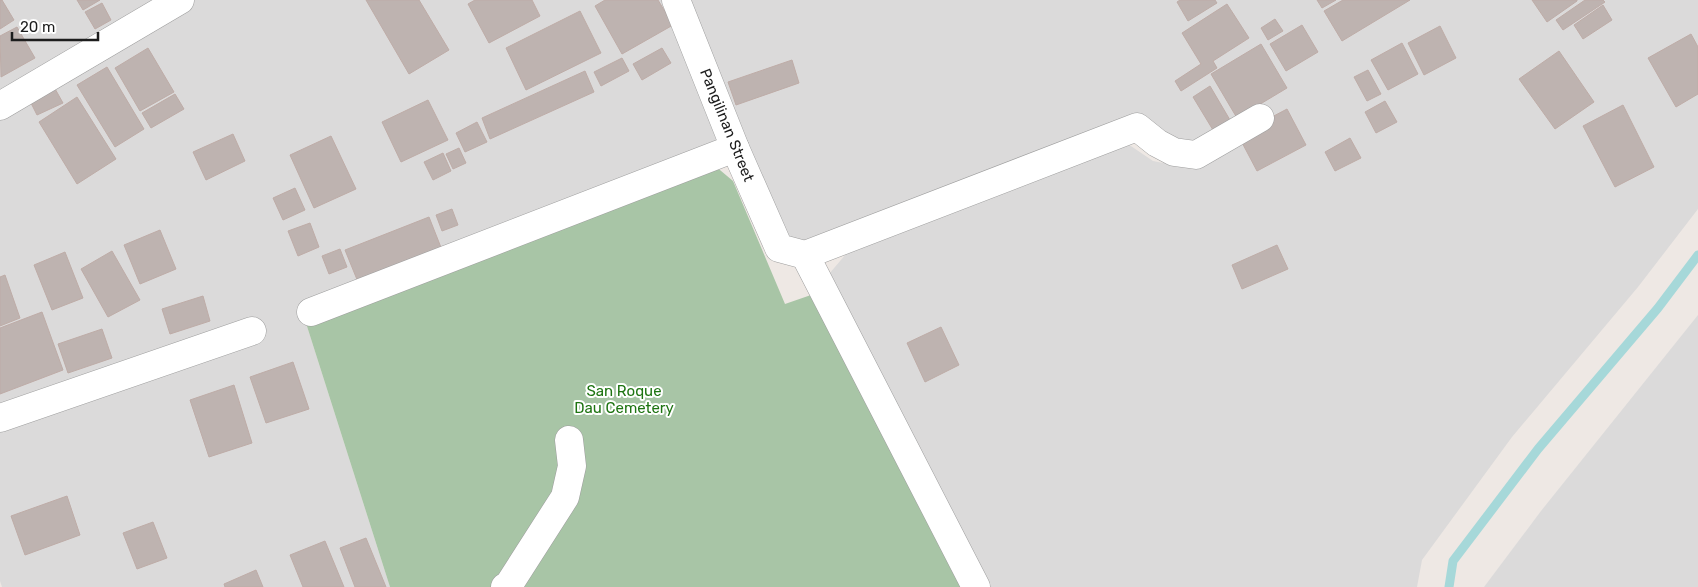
<svg xmlns="http://www.w3.org/2000/svg" width="1698" height="587" font-family="Rubik,sans-serif">
	<style>
		.residential { fill: #dbdada }
		.cemetery { fill: #a8c5a6 }
		.lines { fill: none; stroke-linecap: round; stroke-linejoin: round }
		.stream { stroke: #a6d8d9; stroke-width: 9 }
		.building { fill: #beb3b0; stroke: #beaca7 }
		.minor-casing { stroke: #9e9e9e; stroke-width: 29 }
		.minor { stroke: #fff; stroke-width: 28 }
		.labels { text-anchor: middle; dominant-baseline: central; stroke-width: 4; stroke-linejoin: round; paint-order: stroke }
		.street-label { font-size: 15px; fill: #1d1d1d; stroke: #fff }
		.park-label { font-size: 15px; fill: #1e7412; stroke: #fff }
	</style>
	<rect width="100%" height="100%" fill="#eee8e4"/>
	<g class="residential">
		<path d="M0,0H167L0,97Z"/>
		<path d="M195,0H664L722,136L714,150L305,320L390,587H2L0,581V115Z"/>
		<path d="M685,0H1698V209L1638,287L1512,437L1422,560L1417,587H983L829,274L846,254L1125,142L1153,161L1184,167L1192,145L1132,119L802,241L789,239Z"/>
		<path d="M1698,315V587H1484L1541,511Z"/>
	</g>
	<path class="cemetery" d="M714,165L733,181L785,304L811,295L962,587H390L305,320Z"/>
	<g class="lines">
		<path class="stream" d="M1449,587L1453,561L1538,449L1658,308L1698,255"/>
	</g>
	<g class="building">
		<path d="M0,0H2L14,20L0,29Z"/>
		<path d="M77,0H100L83,10Z"/>
		<path d="M366,0H419L449,50L409,74Z"/>
		<path d="M475,0H532L540,16L489,43L468,4Z"/>
		<path d="M605,0H658L673,25L622,54L595,6Z"/>
		<path d="M1180,0H1215L1217,3L1188,21L1177,2Z"/>
		<path d="M1317,0H1336L1322,8Z"/>
		<path d="M1343,0H1410L1342,41L1324,11Z"/>
		<path d="M1532,0H1577V1L1547,22Z"/>
		<path d="M1585,0H1603L1605,2L1563,30L1556,20Z"/>
		<path d="M102,3L111,20L95,29L85,12Z"/>
		<path d="M1227,4L1249,38L1213,61L1217,68L1181,91L1175,81L1201,64L1182,33Z"/>
		<path d="M1603,5L1612,20L1583,39L1574,25Z"/>
		<path d="M580,11L601,53L526,90L506,48Z"/>
		<path d="M1275,19L1283,31L1268,40L1261,28Z"/>
		<path d="M1302,25L1318,52L1286,71L1270,44Z"/>
		<path d="M1440,26L1456,58L1424,75L1408,43Z"/>
		<path d="M17,27L35,58L1,77L0,36Z"/>
		<path d="M1691,34L1698,47V94L1676,107L1648,58Z"/>
		<path d="M1402,43L1418,74L1388,90L1371,60Z"/>
		<path d="M1261,44L1287,88L1237,118L1211,74Z"/>
		<path d="M148,48L174,92L140,111L115,68Z"/>
		<path d="M662,48L671,63L642,80L633,64Z"/>
		<path d="M1559,51L1594,102L1555,129L1519,79Z"/>
		<path d="M622,58L629,71L601,86L594,72Z"/>
		<path d="M792,60L799,83L736,105L728,82Z"/>
		<path d="M107,67L144,129L115,147L77,85Z"/>
		<path d="M1368,70L1381,94L1367,101L1354,77Z"/>
		<path d="M585,71L594,92L490,139L482,118Z"/>
		<path d="M1210,86L1230,120L1213,130L1193,97Z"/>
		<path d="M54,87L63,103L37,115L29,99Z"/>
		<path d="M175,94L184,109L151,128L142,113Z"/>
		<path d="M77,97L116,159L77,184L39,122Z"/>
		<path d="M428,100L448,140L401,162L382,122Z"/>
		<path d="M1385,101L1397,122L1376,133L1365,112Z"/>
		<path d="M1623,105L1654,167L1615,187L1583,126Z"/>
		<path d="M1287,109L1306,145L1257,171L1238,135Z"/>
		<path d="M477,122L487,142L465,152L456,133Z"/>
		<path d="M233,134L245,161L206,180L193,152Z"/>
		<path d="M331,136L356,189L314,208L290,155Z"/>
		<path d="M1350,138L1361,158L1335,171L1325,152Z"/>
		<path d="M459,148L466,163L453,169L446,154Z"/>
		<path d="M443,153L451,171L433,180L424,162Z"/>
		<path d="M295,188L305,210L283,220L273,198Z"/>
		<path d="M452,209L458,225L442,231L436,215Z"/>
		<path d="M429,217L442,250L358,282L345,250Z"/>
		<path d="M310,223L319,247L298,256L288,231Z"/>
		<path d="M160,230L176,269L140,284L124,245Z"/>
		<path d="M1277,245L1288,269L1242,289L1232,265Z"/>
		<path d="M340,249L347,267L329,274L322,256Z"/>
		<path d="M112,251L140,300L108,317L81,269Z"/>
		<path d="M65,252L83,298L52,310L34,265Z"/>
		<path d="M5,275L20,318L0,326V277Z"/>
		<path d="M203,296L210,321L170,334L162,309Z"/>
		<path d="M42,312L63,370L0,394V328Z"/>
		<path d="M941,327L959,365L925,382L907,343Z"/>
		<path d="M102,329L112,358L68,373L58,344Z"/>
		<path d="M293,362L309,409L266,423L250,377Z"/>
		<path d="M234,385L252,443L209,457L190,400Z"/>
		<path d="M67,496L80,535L25,555L11,516Z"/>
		<path d="M153,522L167,558L137,569L123,533Z"/>
		<path d="M366,538L386,587H355L340,548Z"/>
		<path d="M325,541L344,587H303L290,555Z"/>
		<path d="M256,570L263,587H225L224,584Z"/>
	</g>
	<g class="lines">
		<g class="minor-casing">
			<g id="minor">
				<path d="M676,0L735,148L779,248L805,255L1137,127L1157,143L1174,152L1196,155L1260,118"/>
				<path d="M0,106L180,0"/>
				<path d="M805,255L976,587"/>
				<path d="M311,312L735,148"/>
				<path d="M0,418L252,331"/>
				<path d="M505,587L508,586L565,497L572,466L569,440"/>
			</g>
		</g>
		<use href="#minor" class="minor"/>
	</g>
	<g class="labels">
		<g class="street-label">
			<text transform="translate(727 125) rotate(68)">Pangilinan Street</text>
		</g>
		<g class="park-label">
			<text x="624" y="391">San Roque<tspan x="624" dy="17">Dau Cemetery</tspan></text>
		</g>
	</g>
	<path d="M12 32v8h86v-8" fill="none" stroke="#1d1d1d" stroke-width="2.5"/>
	<text x="20" y="32" font-size="15" fill="#1d1d1d" stroke="#ffffff" stroke-width="4" paint-order="stroke">20 m</text>
</svg>
